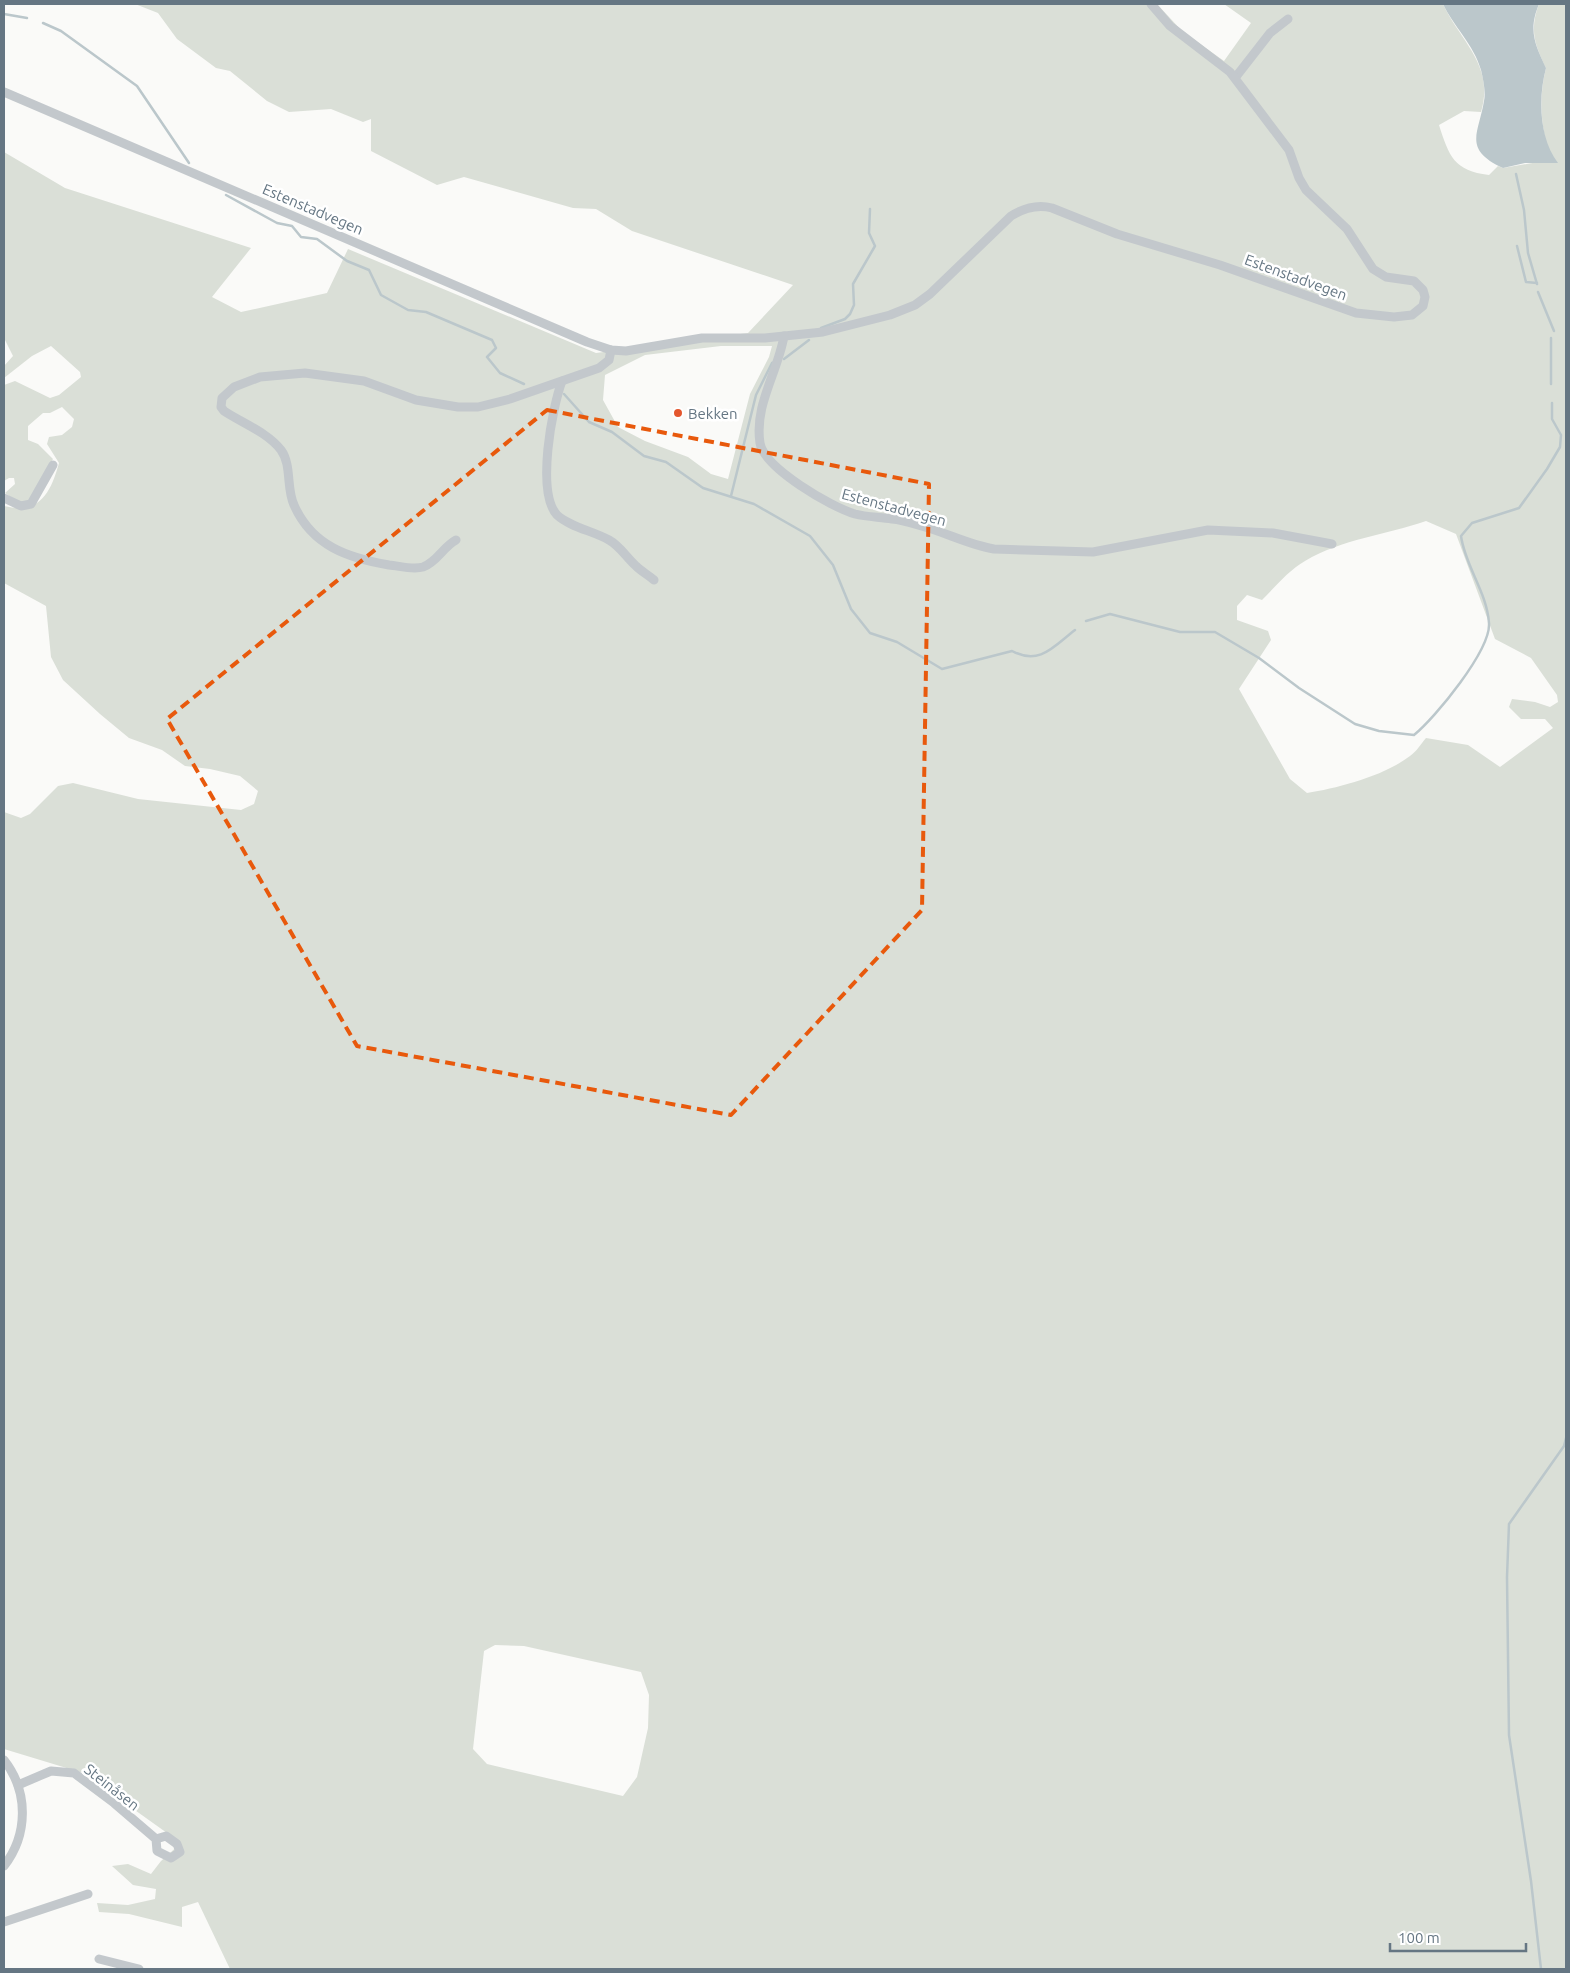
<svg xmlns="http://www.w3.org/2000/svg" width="1570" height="1973" font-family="Ubuntu,sans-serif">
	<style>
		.green { fill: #dadfd7; fill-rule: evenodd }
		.water { fill: #bbc7cb }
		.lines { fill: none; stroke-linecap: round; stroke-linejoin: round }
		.stream { stroke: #bbc7cb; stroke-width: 2.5 }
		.minor { stroke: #c3c8cc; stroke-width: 9 }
		.marked { fill: none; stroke: #e8590c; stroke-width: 4; stroke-dasharray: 10 6; stroke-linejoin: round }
		.poi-dot { fill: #e4572e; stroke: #fff; stroke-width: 2 }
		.labels { text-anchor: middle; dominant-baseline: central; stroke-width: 5; stroke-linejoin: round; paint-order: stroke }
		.street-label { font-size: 15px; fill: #657683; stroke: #fff }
		.poi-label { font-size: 15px; fill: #657683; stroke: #fff; text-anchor: start }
	</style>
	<rect width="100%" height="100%" fill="#fafaf8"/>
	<path class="green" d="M135,4H1157L1182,31L1224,61L1251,23L1224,4H1443C1460,41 1495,65 1481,112L1464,111L1439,125C1449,156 1454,171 1489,175L1498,166L1503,168L1538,162L1549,151C1540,125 1539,95 1546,68C1535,45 1529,30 1539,4H1566V1969H230L198,1902L182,1907V1927L129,1914L99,1912L97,1903L128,1905L155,1899L156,1889L133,1885L112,1866L128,1864L151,1874L161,1861L181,1843L83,1773L4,1749V812L21,818L30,814L58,786L73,783L138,799L241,810L254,804L258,791L240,776L210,769L185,766L162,750L129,738L100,714L63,680L51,657L46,606L4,583V506C39,514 50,495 59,463L47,444L49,437L62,435L72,427L74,419L62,407L50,413H43L28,426V440L38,444L53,459L29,502H18L5,493L15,484L14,478H9L4,481V385L15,381L50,398L59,395L81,377L80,372L51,346L32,356L4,378V366L13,356L4,338V152L65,188L251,248L212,297L241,312L327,293L348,249L596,353L748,333L793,285L632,231L596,209L573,208L464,177L437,185L371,151V119L363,122L331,109L289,112L267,101L230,71L216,68L177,39L158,13ZM721,346H772L769,357L750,394L728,479L711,474L688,457L645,441L618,427L603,400L605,375L645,355ZM1426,521L1456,534L1495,639L1531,658L1557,695L1558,702L1550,707L1535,702L1512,699L1509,707L1521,719H1545L1553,728L1500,767L1468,745L1426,738C1421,744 1416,752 1410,756C1384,776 1338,788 1307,793L1290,779L1239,689L1271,640L1268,631L1237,620V606L1247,595L1262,600C1275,587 1289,570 1305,561C1342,539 1386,535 1426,521ZM495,1645L524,1646L641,1672L649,1695L648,1728L637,1777L623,1796L487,1764L473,1749L484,1651Z"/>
	<path class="water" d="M1443,4H1539C1528,30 1535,45 1546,68C1538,98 1539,138 1558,163H1525L1503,168C1462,149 1479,133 1484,101C1486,93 1483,78 1481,70C1474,45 1454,27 1443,4Z"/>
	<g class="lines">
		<g class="stream">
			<path d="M4,14L27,18"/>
			<path d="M43,23L61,31L137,86L189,163"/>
			<path d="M1516,174L1524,210L1528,253L1537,284"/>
			<path d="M226,195L277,223L292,226L301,237L317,239L347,261L369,270L381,295L408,310L426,312L492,340L496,348L487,357L500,373L524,384"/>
			<path d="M1517,246L1526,282L1537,283"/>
			<path d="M1538,292L1554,331"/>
			<path d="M821,328L845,319L850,314L854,305L853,284L875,246L869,233L870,209"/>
			<path d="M1551,338V384"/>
			<path d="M784,359L809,340"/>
			<path d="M564,394L589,422L612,432L644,456L666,462L703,488L754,504L810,536L833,565L851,609L870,633L897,642L942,669L1012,651C1040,666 1054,646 1075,630"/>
			<path d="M731,496L756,395L772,363L775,362"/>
			<path d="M1086,621L1110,614L1180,632H1215L1259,658L1299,688L1355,724L1379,731L1414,735C1435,718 1491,650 1489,623C1487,592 1465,566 1461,536L1472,523L1519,508L1547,469L1560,447L1561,435L1552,419V403"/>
			<path d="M1541,1969L1531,1881L1509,1735L1507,1577L1509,1524L1564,1446L1566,1438"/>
		</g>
		<g class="minor">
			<path d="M1235,78L1270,33L1288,19"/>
			<path d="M4,92L587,342L611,350L626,351L702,338H765L823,332L890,315L915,305L930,294L1011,216C1024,208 1037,204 1052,208L1117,234L1220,265L1356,313L1394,317L1412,315L1423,306L1425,297L1423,290L1414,281L1386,277L1373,269L1347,229L1306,190L1299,178L1289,150L1230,72L1170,26L1151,4"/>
			<path d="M784,336C778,372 754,405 760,443C764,468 831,507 855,514C867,517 880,517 892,519C904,520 914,524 925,527C949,534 970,545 994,549L1093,552L1208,530L1273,533L1332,544"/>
			<path d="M562,381C552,408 536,492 557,515C570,527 593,531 609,540C620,546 626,557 636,566C641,571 648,575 654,580"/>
			<path d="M4,498L21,506L31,504L53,465"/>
			<path d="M456,540C443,547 437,562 423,567C413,570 400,566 389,565C348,558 312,546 294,505C286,488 292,465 281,450C267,432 242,423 224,411L221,407L222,398L234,387L260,377L305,373L364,381L416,400L458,407H478L510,399L599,368L609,360L611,350"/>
			<path d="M4,1760C29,1792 28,1835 4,1866"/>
			<path d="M18,1785L51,1771L74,1773L114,1803L156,1839L157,1851L171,1858L180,1852L177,1844L166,1836L156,1839"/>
			<path d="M4,1922L88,1894"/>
			<path d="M99,1959L139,1969"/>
		</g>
	</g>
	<path class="marked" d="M547,410L929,484L922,910L731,1115L357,1046L167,719Z"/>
	<circle class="poi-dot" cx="678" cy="413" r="5"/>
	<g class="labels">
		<g class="street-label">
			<text transform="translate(313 209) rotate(23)">Estenstadvegen</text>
			<text transform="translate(1296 277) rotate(20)">Estenstadvegen</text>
			<text transform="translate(894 507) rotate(15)">Estenstadvegen</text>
			<text transform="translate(112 1787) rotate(38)">Steinåsen</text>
		</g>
		<g class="poi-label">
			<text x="688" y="413">Bekken</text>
		</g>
	</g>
	<rect width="1570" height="1973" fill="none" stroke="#657683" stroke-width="10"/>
	<path d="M1390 1943v8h136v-8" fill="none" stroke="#657683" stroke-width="2.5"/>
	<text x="1398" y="1943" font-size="15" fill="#657683" stroke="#ffffff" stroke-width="4" paint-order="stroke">100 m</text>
</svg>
